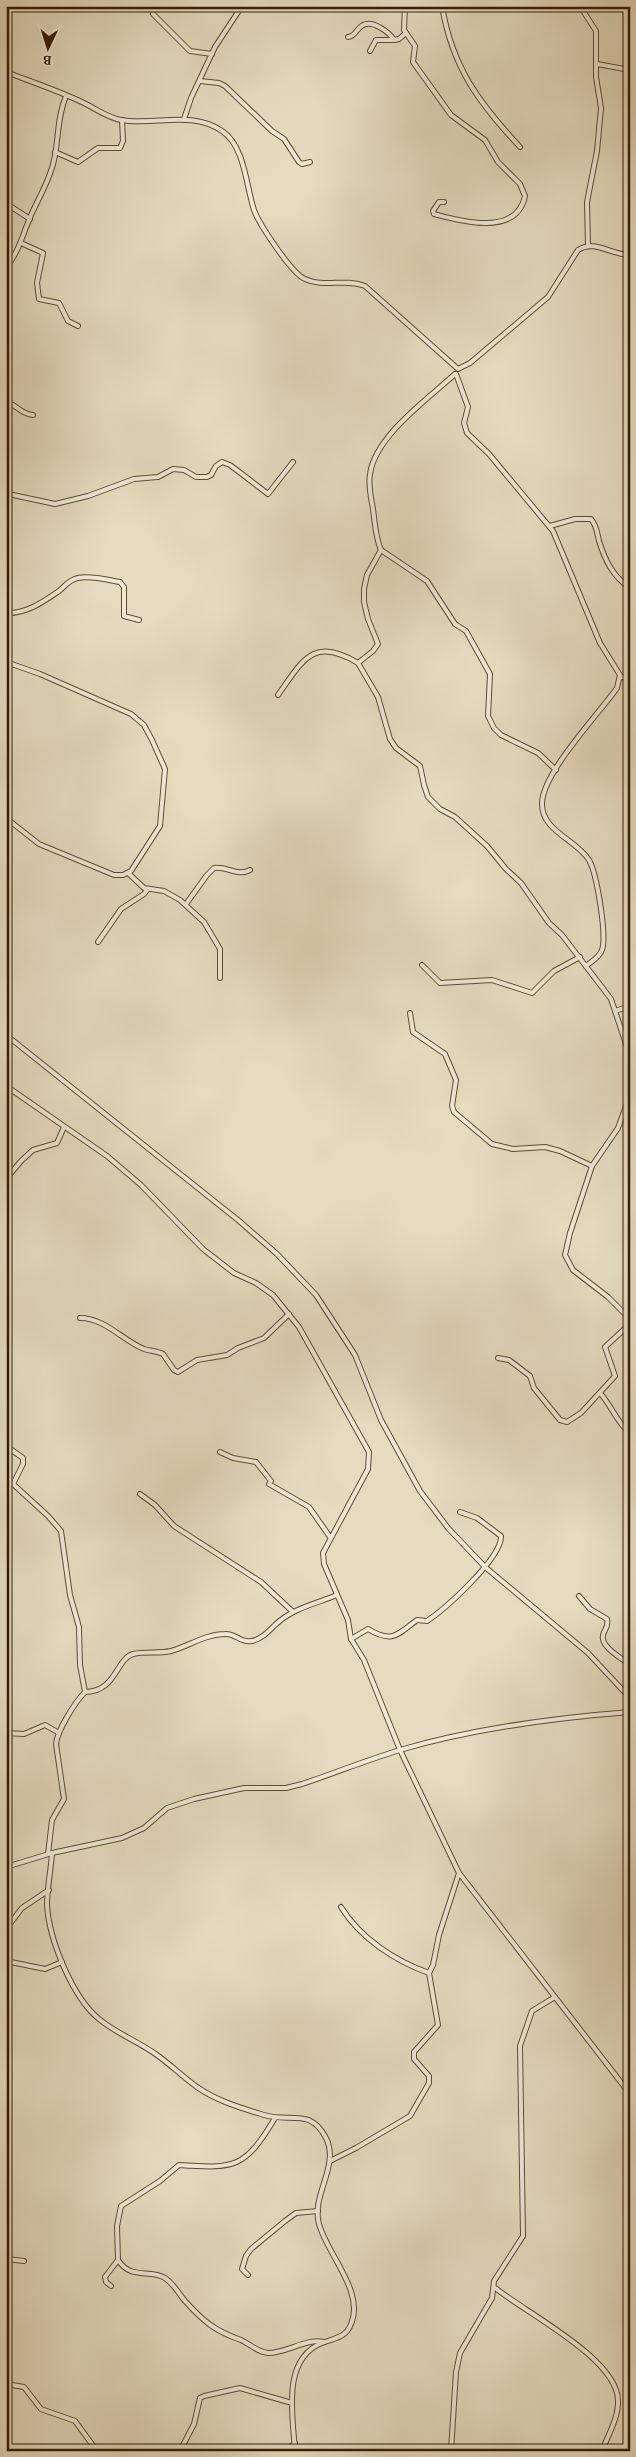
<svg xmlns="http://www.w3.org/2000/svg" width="636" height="2457" font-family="'Gentium Book Plus',serif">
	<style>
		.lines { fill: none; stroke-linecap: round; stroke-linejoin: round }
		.minor-casing { stroke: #5f4d32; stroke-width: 6 }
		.minor { stroke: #eee8d6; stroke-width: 4 }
	</style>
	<rect width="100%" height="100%" fill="#e5dcc0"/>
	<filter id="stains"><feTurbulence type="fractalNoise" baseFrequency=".004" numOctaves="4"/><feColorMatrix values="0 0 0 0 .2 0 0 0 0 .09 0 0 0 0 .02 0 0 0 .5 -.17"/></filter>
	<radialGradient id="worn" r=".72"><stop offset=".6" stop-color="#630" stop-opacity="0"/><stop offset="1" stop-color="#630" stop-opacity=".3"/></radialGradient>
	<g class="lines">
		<g class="minor-casing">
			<g id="minor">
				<path d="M405,6L404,30L415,46L413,62L451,115L485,140L498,162L520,184L525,196C517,237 460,221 434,214L433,211L439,202H444"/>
				<path d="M442,6C452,67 479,103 520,147"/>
				<path d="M580,6L596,31V77L601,108L597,151L587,202L588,245"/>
				<path d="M153,14L190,51L212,54"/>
				<path d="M348,37C356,36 356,29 363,25C373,20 389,32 394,40L399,39L406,33"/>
				<path d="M370,51L376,40H394"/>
				<path d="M597,64L630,70"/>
				<path d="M6,72C32,82 59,91 84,103C96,109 108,118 121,120C155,126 191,110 222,131C245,146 246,186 254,210C259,224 292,274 305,279C324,288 345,278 365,286L458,369L470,363L548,297L578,250C595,239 611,255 630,255"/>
				<path d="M200,81L219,83L225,86L272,131L284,139L299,162L302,164L310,162"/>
				<path d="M184,119L191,98L215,47L242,6"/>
				<path d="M55,152L78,162L98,148H120L123,141L122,120"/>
				<path d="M10,206L30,219"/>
				<path d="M21,243L43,253L37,283L39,299L59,303L68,321L78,326"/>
				<path d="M6,268C18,253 22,237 29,220C37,200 50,181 54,160C59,138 57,117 66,96"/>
				<path d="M455,374C429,398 375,436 370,474C368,485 371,498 373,509C375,523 375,536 381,550L367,575L364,589V602L368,619L378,644L373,651L358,663L378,697L390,739L396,748L420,766L424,785L428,797L440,809L455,817L487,846L506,869L521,883L549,923L562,935L611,999L630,1056"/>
				<path d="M456,374L468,407L464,423L467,433L489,454L553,531L600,643L620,675L617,688C598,715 543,772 542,803C541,831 576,839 589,860C597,874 607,936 602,950C599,958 592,961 586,966"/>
				<path d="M6,402C17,405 21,414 33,415"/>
				<path d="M6,495H13L55,504L88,496L134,479L158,477L173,469L184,470L196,477H207L211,475L216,466L222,462L230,465L268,494L293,462"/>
				<path d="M550,526L575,519H591C597,526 597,533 599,541C605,560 613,577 630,588"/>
				<path d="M381,550L427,581L455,624L466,631L490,674L488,716L494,728L501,735L538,753L556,770"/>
				<path d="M6,613C26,614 43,602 59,591C65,586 70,579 78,578C90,575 108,580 120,582L124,587V616L139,620"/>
				<path d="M6,662L40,674L131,714L144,725L152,740L165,769L160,826L131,871L123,875H114L39,844L6,818"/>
				<path d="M620,677L630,678"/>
				<path d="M278,695C303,660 313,636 358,663"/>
				<path d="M128,873L144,888L164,891L180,900L204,922L220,949V978"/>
				<path d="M186,904L207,875L214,868C228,866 237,877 250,870"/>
				<path d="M98,942L121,909L144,894L147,890"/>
				<path d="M422,965L440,983L492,980L532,993L554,971L580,957"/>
				<path d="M615,1011L630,1006"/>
				<path d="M410,1013L413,1032L445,1054L456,1080L452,1106L454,1112L492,1144L513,1149L545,1147L560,1151L592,1166"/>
				<path d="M6,1035L238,1220L277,1254L316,1295L355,1355L381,1420L420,1491L448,1528L485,1567L588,1653L630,1698"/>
				<path d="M6,1086L107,1156L141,1185L203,1249L234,1273L256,1283L273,1295L299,1327L369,1452L368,1469L323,1553L324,1564L348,1620L351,1639L364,1660L400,1750L459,1873L630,2094"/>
				<path d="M630,1095L618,1128L592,1166L570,1233L565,1255L573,1270L608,1297L630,1319"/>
				<path d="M6,1179L21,1161L33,1150L57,1143L64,1127"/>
				<path d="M80,1318C105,1318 122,1340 144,1349C150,1351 157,1351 163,1354L174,1370L178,1372L197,1360L227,1355L238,1348L264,1338L289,1314"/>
				<path d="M498,1358L509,1360L530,1376L534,1388L560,1420L567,1422L581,1413L615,1376L605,1347L630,1324"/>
				<path d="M600,1393C612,1406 616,1422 630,1433"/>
				<path d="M6,1446L23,1458V1464L13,1484L48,1516L61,1531L70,1595L79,1627L80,1665L85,1692C75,1702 57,1731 56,1744L64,1799L52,1820L48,1854"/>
				<path d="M220,1452L233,1458L256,1462L271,1481L269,1484L309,1507L330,1537"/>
				<path d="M140,1494L155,1505L174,1526L261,1582L292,1611"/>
				<path d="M579,1596L590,1609L607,1619C609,1626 605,1628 603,1635C600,1647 622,1658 630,1665"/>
				<path d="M351,1639L368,1629C393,1644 398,1634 417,1620L427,1621C445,1609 502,1558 501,1536L477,1518L460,1512"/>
				<path d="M85,1692C116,1692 116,1659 133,1654C146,1651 158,1654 171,1651C189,1646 206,1634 225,1634C235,1633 241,1643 251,1641C261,1640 269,1631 275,1625C293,1608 315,1604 337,1595"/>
				<path d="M6,1733L24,1734L45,1725L59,1733"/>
				<path d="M52,1853C51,1870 47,1888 47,1905C49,1939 72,1997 99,2019C117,2034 138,2041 157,2055C171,2065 183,2077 197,2087C217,2101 241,2108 264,2115C290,2123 310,2107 326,2138C340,2166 311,2195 319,2224C327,2254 365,2292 351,2324C346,2338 334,2338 322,2343C281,2359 293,2417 295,2451"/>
				<path d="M6,1867L52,1853L122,1838L144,1828L167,1808L194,1799L244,1788H286L302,1784C335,1773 367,1760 400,1750C475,1728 552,1718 630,1712"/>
				<path d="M341,1907C360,1938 395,1961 429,1973"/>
				<path d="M6,1929L22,1908L49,1890"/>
				<path d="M6,1961L45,1969L62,1962"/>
				<path d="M330,2161L356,2148L410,2116L429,2083V2076L414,2059V2052L438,2025L429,1973L433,1965L439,1935L459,1873"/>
				<path d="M6,2259L24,2261"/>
				<path d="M118,2260C132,2281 149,2268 165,2278C174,2284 179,2294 185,2301C204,2322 215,2331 241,2340C250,2344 257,2352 268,2353C287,2353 306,2338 324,2342"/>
				<path d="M248,2275L242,2269L246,2256L251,2249L285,2221L296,2213L318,2211"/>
				<path d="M111,2286L106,2282L105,2277L118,2260L117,2226L121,2206L160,2181L179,2165C236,2169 245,2168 275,2118"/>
				<path d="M494,2287C524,2312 617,2358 618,2400C619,2417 608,2435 602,2451"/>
				<path d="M6,2384L24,2387L41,2409L75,2421L97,2451"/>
				<path d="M180,2451L194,2424L200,2398L204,2396L240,2388L292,2403"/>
				<path d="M286,2451L295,2443"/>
				<path d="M451,2451L456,2372L460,2353L492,2298L494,2281L523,2236L520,2046L532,2011L555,1997"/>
			</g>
		</g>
		<use href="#minor" class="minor"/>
	</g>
	<rect width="636" height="2457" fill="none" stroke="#e5dcc0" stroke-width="25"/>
	<rect x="8" y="8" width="621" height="2442" fill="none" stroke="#321d02" stroke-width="2.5"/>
	<rect x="12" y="12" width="611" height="2432" fill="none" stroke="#321d02"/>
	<g transform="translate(48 48) rotate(184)" stroke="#eee8d6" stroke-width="4" paint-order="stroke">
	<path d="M0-4L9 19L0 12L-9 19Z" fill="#321d02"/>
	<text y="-8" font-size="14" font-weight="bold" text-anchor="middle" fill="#321d02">B</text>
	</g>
	<rect width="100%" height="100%" filter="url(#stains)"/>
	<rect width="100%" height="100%" fill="url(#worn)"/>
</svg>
